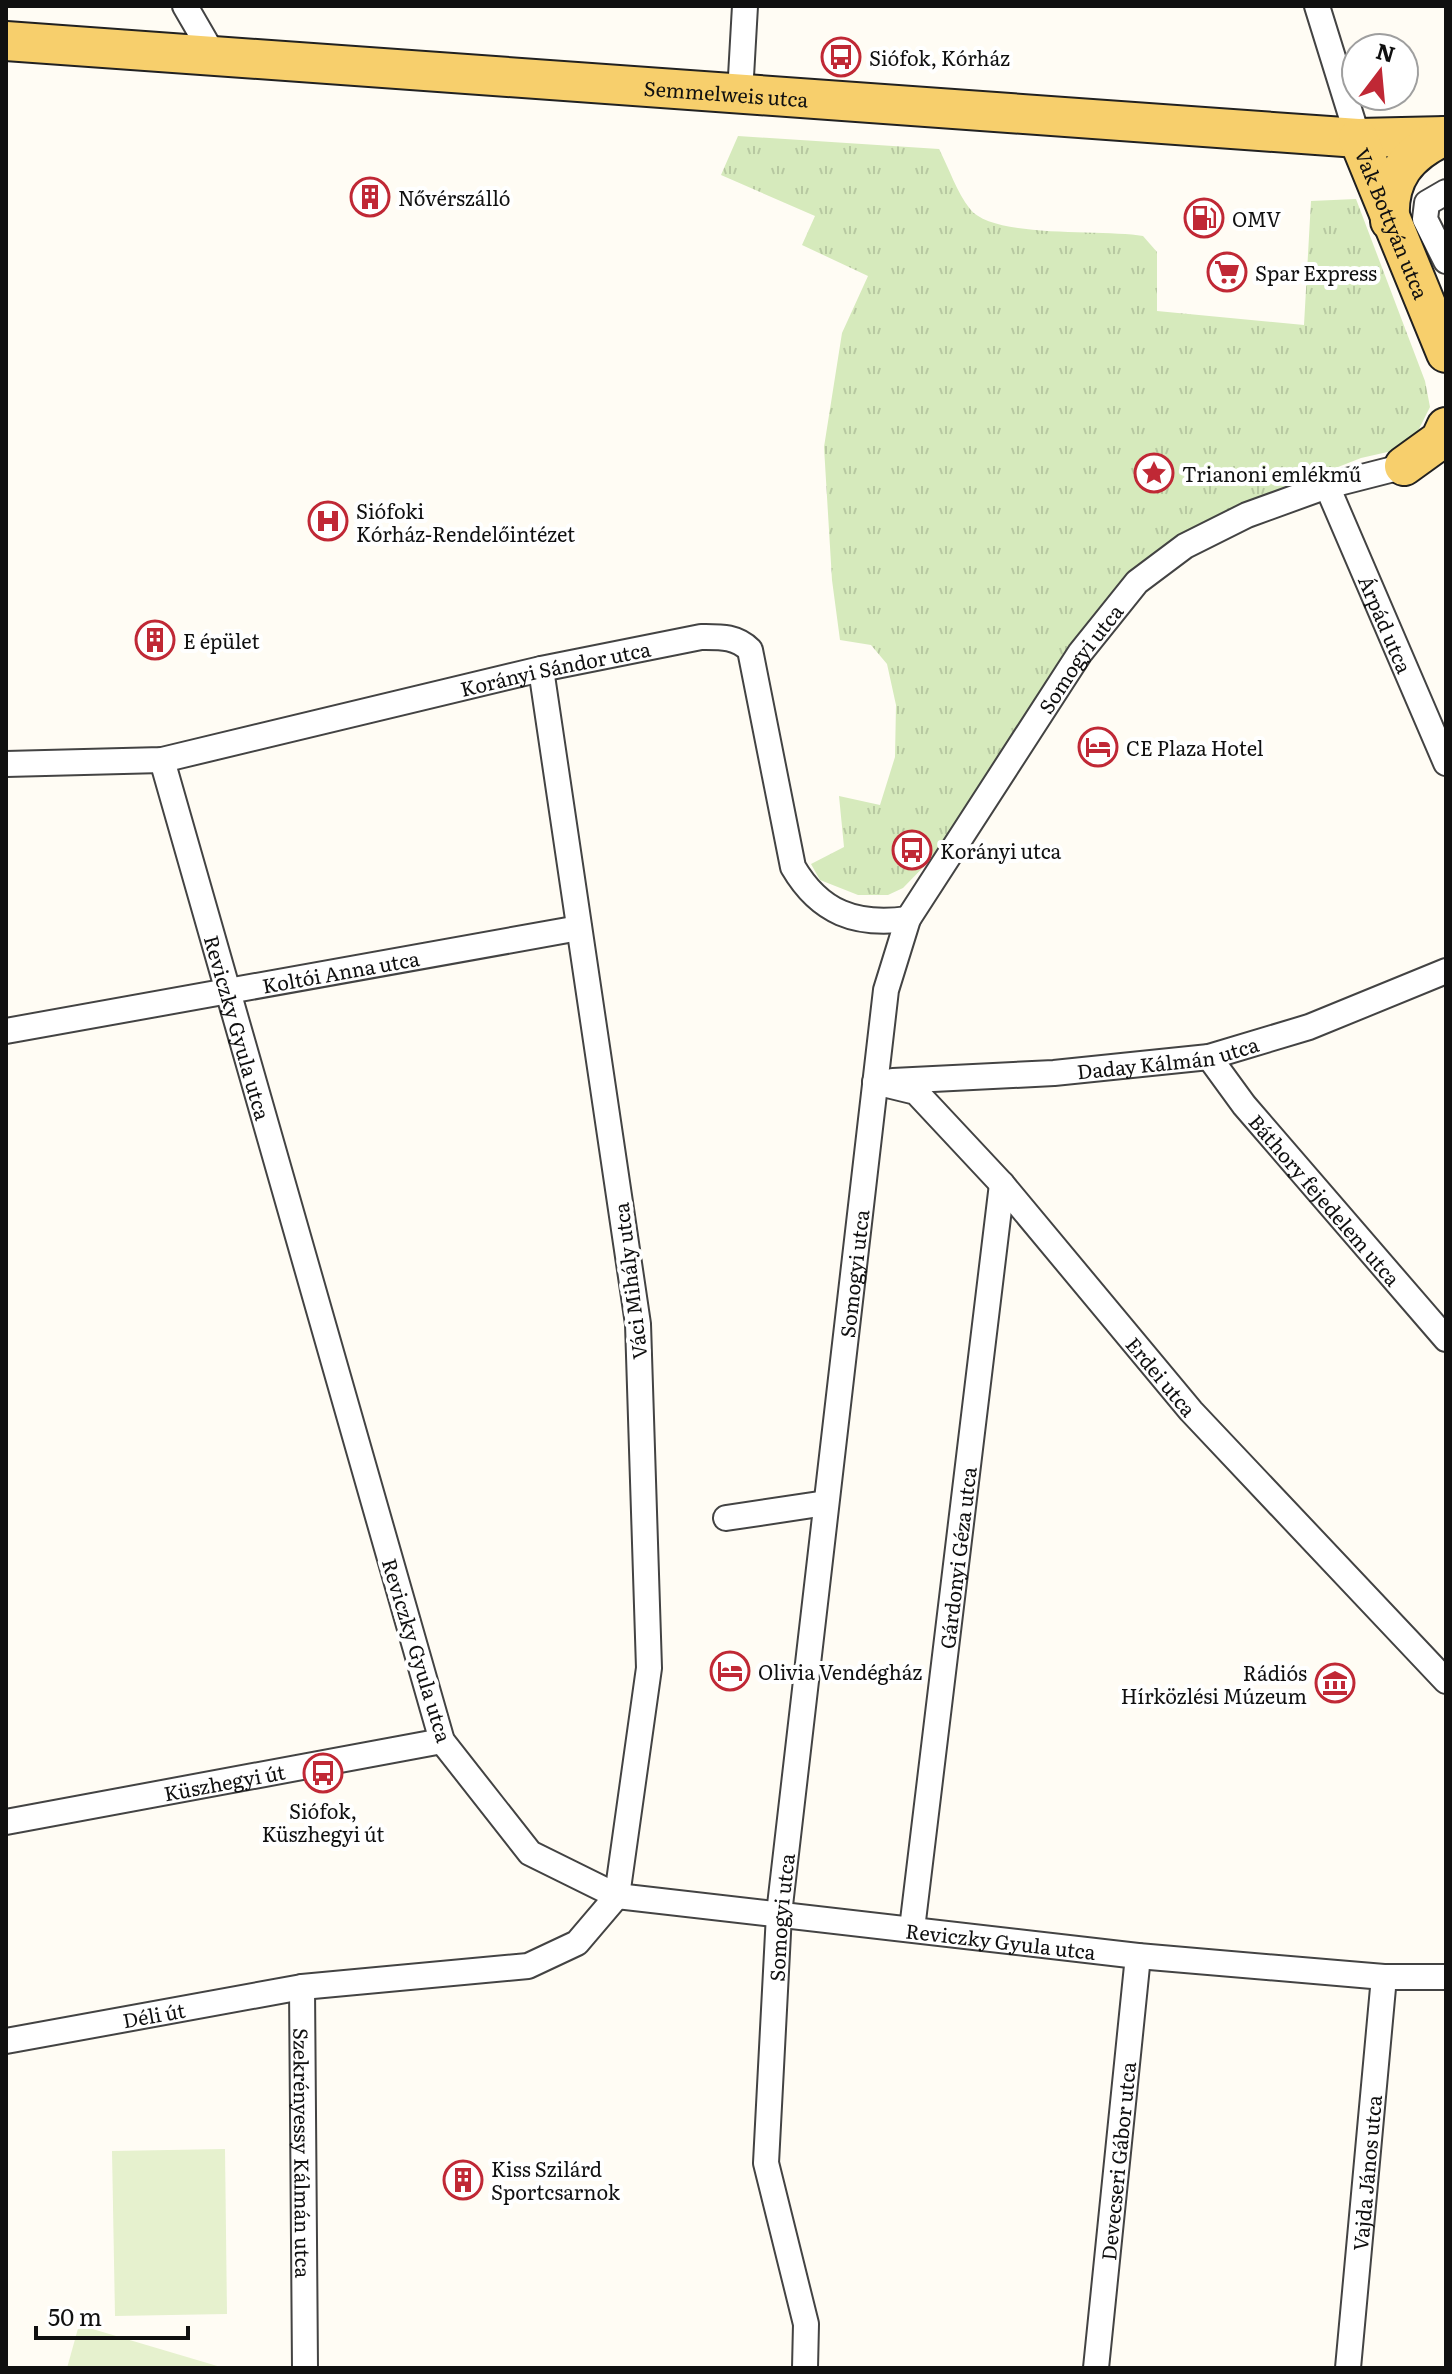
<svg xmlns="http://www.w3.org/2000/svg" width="1452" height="2374" font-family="Literata,serif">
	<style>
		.grass { fill: url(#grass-tufts) }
		.pitch { fill: #e6f1ce }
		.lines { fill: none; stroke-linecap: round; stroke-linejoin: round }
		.minor-casing { stroke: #434343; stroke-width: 28 }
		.primary-casing { stroke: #212121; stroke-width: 42 }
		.minor { stroke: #fff; stroke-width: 24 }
		.primary { stroke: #f7cf6c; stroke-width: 38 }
		.labels { text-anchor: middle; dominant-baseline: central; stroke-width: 8; stroke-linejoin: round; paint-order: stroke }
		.poi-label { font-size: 20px; fill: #101010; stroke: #fff; text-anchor: start }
		.street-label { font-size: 20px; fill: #101010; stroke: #fff }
	</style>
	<defs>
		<pattern id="grass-tufts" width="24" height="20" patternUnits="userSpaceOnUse" patternTransform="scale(2)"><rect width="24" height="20" fill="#d6eabc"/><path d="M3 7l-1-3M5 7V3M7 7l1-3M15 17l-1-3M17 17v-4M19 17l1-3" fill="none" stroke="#b7c8a1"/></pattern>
	</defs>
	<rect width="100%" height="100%" fill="#fffcf4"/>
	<path class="grass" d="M738,136L939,149C949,168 957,193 970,209C993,239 1104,229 1143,236L1157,252V311L1304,325L1311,201L1356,199L1425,381L1430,407L1415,437L1392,451L1361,458L1241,505L1115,589L1063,660L941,849L903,888L888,895H858L820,880L811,864L844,847L839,796L880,805L895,757L896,705L887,664L871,645L840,640L832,580L824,447L842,333L868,276L802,245L815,216L721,175Z"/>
	<g class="pitch">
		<path d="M225,2149L227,2314L115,2316L112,2151Z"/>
		<path d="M79,2325L224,2368H67Z"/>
	</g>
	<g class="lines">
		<g class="minor-casing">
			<g id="minor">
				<path d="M185,6L214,56"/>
				<path d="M1317,6L1358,138"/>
				<path d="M740,94L745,6"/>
				<path d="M1446,192L1427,203L1425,219L1446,261"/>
				<path id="s1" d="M1327,486L1446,763"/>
				<path id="s2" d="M162,760L442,1741L530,1853L617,1896L1138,1956L1384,1977H1446"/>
				<path id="s3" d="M6,764L162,760L541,669L701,637C720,637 736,636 750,650L793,867C820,913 856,926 908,919"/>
				<path id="s4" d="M6,1031L579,928"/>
				<path id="s5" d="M1209,1057L1244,1105L1446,1339"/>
				<path id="s6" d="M893,1081L1054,1073L1209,1057L1309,1027L1446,971"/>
				<path id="s7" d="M875,1082L916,1092L1002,1184L1191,1411L1446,1681"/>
				<path d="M726,1518L826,1503"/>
				<path id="s8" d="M6,1822L442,1741"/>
				<path id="s9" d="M912,1929L1002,1184"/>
				<path id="s10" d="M302,1987L305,2368"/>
				<path id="s11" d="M6,2041L302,1987L528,1966L577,1943L617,1896L649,1668L638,1324L541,669"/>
				<path id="s12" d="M805,2368L806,2324L766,2163L779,1914L886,990L908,919L1080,653L1137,582L1185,546L1247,515L1327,486L1417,463"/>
				<path id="s13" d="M1096,2368L1138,1956"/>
				<path id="s14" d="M1348,2368L1384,1977"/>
			</g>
		</g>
		<g class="primary-casing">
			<g id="primary">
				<path id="s15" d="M6,41L1358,138L1446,136"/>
				<path id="s16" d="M1358,138L1446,353"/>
				<path d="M1390,221C1387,178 1407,153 1445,136"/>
				<path d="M1404,466L1440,440L1446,427"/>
			</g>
		</g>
		<use href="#minor" class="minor"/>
		<use href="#primary" class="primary"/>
	</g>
	<defs>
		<g id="bus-ring" transform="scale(2)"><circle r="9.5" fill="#fff" stroke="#c02835" stroke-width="1.5"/><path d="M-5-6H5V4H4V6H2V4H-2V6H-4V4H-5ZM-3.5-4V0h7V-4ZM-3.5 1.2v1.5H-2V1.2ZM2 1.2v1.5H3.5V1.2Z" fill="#c02835"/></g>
		<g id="building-ring" transform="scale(2)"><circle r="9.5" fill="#fff" stroke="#c02835" stroke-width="1.5"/><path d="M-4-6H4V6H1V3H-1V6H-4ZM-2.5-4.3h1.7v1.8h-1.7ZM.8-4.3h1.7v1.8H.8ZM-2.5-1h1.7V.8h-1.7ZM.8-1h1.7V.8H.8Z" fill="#c02835"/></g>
		<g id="fuel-ring" transform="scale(2)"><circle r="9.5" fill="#fff" stroke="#c02835" stroke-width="1.5"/><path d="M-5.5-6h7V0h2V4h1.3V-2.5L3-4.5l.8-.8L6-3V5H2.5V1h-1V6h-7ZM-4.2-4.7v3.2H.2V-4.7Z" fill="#c02835"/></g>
		<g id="supermarket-ring" transform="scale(2)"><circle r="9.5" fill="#fff" stroke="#c02835" stroke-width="1.5"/><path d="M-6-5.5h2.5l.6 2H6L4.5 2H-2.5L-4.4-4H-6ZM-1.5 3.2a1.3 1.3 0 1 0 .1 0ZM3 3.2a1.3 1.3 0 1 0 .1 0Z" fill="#c02835"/></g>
		<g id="sight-ring" transform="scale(2)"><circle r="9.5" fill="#fff" stroke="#c02835" stroke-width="1.5"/><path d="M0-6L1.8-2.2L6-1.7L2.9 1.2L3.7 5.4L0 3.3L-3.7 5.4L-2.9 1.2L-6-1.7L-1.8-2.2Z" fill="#c02835"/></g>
		<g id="hospital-ring" transform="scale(2)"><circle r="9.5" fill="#fff" stroke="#c02835" stroke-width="1.5"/><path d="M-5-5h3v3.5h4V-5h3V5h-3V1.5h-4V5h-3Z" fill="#c02835"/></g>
		<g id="hotel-ring" transform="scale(2)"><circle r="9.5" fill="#fff" stroke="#c02835" stroke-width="1.5"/><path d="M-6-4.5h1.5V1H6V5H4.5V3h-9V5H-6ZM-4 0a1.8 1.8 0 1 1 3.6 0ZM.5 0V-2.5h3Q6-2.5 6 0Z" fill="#c02835"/></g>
		<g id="museum-ring" transform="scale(2)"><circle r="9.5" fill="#fff" stroke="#c02835" stroke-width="1.5"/><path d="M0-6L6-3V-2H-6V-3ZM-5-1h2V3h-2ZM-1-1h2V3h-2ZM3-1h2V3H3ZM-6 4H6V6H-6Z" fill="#c02835"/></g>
	</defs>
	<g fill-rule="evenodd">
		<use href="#bus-ring" x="841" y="57"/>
		<use href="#building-ring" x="370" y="197"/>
		<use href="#fuel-ring" x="1204" y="218"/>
		<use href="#supermarket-ring" x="1227" y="272"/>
		<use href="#sight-ring" x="1154" y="473"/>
		<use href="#hospital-ring" x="328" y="521"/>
		<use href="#building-ring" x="155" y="640"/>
		<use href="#hotel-ring" x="1098" y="747"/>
		<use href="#bus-ring" x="912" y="850"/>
		<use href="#hotel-ring" x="730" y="1671"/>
		<use href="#museum-ring" x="1335" y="1683"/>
		<use href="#bus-ring" x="323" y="1773"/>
		<use href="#building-ring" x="463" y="2180"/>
	</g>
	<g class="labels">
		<g class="poi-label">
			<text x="869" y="57">Siófok, Kórház</text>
			<text x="398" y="197">Nővérszálló</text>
			<text x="1232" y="218">OMV</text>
			<text x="1255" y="272">Spar Express</text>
			<text x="1182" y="473">Trianoni emlékmű</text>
			<text x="356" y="510">Siófoki<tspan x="356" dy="23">Kórház-Rendelőintézet</tspan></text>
			<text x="183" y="640">E épület</text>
			<text x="1126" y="747">CE Plaza Hotel</text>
			<text x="940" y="850">Korányi utca</text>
			<text x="758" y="1671">Olivia Vendégház</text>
			<text x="1307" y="1672" text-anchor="end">Rádiós<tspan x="1307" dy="23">Hírközlési Múzeum</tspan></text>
			<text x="323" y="1810" text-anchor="middle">Siófok,<tspan x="323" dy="23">Küszhegyi út</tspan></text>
			<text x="491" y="2168">Kiss Szilárd<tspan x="491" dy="23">Sportcsarnok</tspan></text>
		</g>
		<g class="street-label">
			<text stroke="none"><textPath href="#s15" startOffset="722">Semmelweis utca</textPath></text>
			<text stroke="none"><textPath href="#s16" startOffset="92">Vak Bottyán utca</textPath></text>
			<text stroke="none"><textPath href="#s1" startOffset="150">Árpád utca</textPath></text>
			<text stroke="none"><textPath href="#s12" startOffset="1776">Somogyi utca</textPath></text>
			<text stroke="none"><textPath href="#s3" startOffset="560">Korányi Sándor utca</textPath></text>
			<text stroke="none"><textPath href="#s4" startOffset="340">Koltói Anna utca</textPath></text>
			<text stroke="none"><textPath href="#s2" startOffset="278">Reviczky Gyula utca</textPath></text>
			<text stroke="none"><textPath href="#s6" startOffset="276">Daday Kálmán utca</textPath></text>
			<text stroke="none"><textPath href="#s5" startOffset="184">Báthory fejedelem utca</textPath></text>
			<text stroke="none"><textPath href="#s12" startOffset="1104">Somogyi utca</textPath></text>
			<text transform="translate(629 1281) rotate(-97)">Váci Mihály utca</text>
			<text stroke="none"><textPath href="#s7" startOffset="418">Erdei utca</textPath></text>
			<text stroke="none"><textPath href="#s9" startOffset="374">Gárdonyi Géza utca</textPath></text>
			<text transform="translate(418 1650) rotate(73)">Reviczky Gyula utca</text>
			<text stroke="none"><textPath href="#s8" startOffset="222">Küszhegyi út</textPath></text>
			<text stroke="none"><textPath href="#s12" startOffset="456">Somogyi utca</textPath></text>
			<text stroke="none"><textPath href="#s2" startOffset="1646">Reviczky Gyula utca</textPath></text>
			<text stroke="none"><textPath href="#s11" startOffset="150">Déli út</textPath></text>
			<text stroke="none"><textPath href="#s10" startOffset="166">Szekrényessy Kálmán utca</textPath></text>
			<text stroke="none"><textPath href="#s13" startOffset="208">Devecseri Gábor utca</textPath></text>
			<text stroke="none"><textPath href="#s14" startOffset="196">Vajda János utca</textPath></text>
		</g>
	</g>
	<rect width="1452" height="2374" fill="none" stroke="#101010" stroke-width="16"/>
	<g transform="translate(1380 72) rotate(16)"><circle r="38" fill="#ffffff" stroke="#9f9f9f" stroke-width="2"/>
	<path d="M0-6L14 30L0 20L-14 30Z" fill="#c02835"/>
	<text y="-12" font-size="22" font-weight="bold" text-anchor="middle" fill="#101010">N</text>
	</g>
	<path d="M36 2326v12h152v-12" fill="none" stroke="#101010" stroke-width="4"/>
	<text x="48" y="2326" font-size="24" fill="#101010" stroke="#ffffff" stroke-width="6" paint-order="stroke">50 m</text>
</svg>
